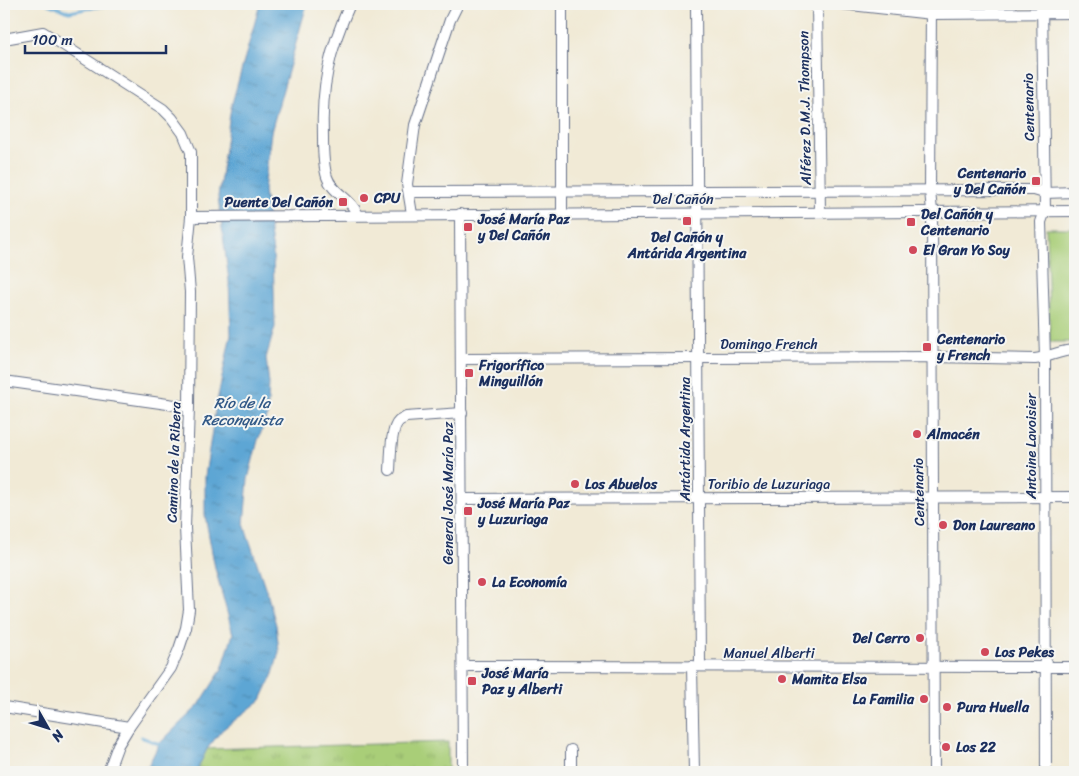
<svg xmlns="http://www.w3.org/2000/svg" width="1079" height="776" font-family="Sriracha,sans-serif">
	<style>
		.grass { fill: url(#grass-tufts); stroke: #627e6b }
		.pitch { fill: #a9ce78; stroke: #627e6b }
		.water { fill: url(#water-ripples); stroke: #3c6a99 }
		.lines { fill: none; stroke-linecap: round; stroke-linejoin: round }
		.stream { stroke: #5da6d4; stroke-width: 3 }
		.minor-casing { stroke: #667088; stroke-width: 12 }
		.minor { stroke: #fff; stroke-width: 10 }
		.poi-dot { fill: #d1495b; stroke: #f6f6f2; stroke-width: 2 }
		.labels { text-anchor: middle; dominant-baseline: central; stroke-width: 4; stroke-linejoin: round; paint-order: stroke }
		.street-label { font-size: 14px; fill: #1b2f5e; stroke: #f6f6f2 }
		.poi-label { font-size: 14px; font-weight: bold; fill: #1b2f5e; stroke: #f6f6f2; text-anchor: start }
		.water-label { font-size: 15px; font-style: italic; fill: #325987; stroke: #f6f6f2 }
	</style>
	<defs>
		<pattern id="grass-tufts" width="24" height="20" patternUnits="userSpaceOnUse" patternTransform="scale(1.25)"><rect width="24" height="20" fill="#a9ce78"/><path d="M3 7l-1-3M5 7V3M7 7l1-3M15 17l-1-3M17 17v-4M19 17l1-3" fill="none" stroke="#91b16a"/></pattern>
		<pattern id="water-ripples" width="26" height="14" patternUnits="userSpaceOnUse" patternTransform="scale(1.25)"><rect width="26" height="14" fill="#5da6d4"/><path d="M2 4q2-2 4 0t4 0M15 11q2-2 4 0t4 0" fill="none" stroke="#4c88af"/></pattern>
	</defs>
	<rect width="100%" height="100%" fill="#f6f6f2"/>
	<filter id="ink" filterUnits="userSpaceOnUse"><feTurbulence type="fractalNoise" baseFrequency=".02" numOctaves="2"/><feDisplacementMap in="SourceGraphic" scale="10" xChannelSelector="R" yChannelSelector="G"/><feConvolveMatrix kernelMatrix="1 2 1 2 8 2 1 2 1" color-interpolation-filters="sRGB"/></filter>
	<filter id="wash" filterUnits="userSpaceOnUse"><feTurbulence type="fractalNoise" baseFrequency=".0096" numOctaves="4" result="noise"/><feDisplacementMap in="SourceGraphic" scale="20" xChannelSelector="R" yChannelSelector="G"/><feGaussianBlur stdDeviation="1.12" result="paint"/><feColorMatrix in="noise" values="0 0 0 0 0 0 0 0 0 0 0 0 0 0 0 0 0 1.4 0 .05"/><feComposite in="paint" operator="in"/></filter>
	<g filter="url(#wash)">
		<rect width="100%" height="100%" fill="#f1ead6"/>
		<path class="grass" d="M448,742V772H196L207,749Z"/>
		<path class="pitch" d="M1046,228H1075V342H1050Z"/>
		<path class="water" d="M260,4H307L271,132L264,190L273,253L275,327L266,358L269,384L267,417L258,440L248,479L244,524L268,596L276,625L279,652L273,674L261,700L222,730L207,749L196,772H145L159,744L199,705L222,669L233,634L215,568L205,515V476L215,411L231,334L229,281L218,197L231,107Z"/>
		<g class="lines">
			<g class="stream">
				<path d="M48,4L69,12L114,4"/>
				<path d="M141,737L159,744"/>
			</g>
		</g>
	</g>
	<g filter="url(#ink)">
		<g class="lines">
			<g class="minor-casing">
				<g id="minor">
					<path d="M350,4C329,51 321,86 323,138C323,151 323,165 327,177C332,193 351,198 358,215"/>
					<path d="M696,4L700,666"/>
					<path d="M817,4L820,212"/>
					<path d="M842,4L932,14L1075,13"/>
					<path d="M931,4L930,191L932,211L934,772"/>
					<path d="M1042,4L1045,211L1041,222L1045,358L1046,772"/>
					<path d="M4,39L43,32L54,39L163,109L172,118L183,133L191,152V217L187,257L190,292L189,407L185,528L189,610L186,628L179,649L171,668L129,727L118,745L108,772"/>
					<path d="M409,192L1034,190L1044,193L1075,192"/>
					<path d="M562,213V4"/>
					<path d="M412,214L407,184L415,125L450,20L458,4"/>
					<path d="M460,214L463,772"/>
					<path d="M191,217L1075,211"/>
					<path d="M462,359L932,357L1035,359C1049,357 1061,350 1075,350"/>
					<path d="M4,381L189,407"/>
					<path d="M390,470C391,458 390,429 399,421C400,420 405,418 406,417L462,413"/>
					<path d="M462,499L1075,497"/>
					<path d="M463,666L1075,667"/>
					<path d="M692,666L694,772"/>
					<path d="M4,707L129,727"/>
					<path d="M571,750V772"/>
				</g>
			</g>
			<use href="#minor" class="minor"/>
		</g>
	</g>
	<g class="poi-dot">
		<rect x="1031" y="176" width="10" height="10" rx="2.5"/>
		<circle cx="364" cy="198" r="5"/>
		<rect x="338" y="197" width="10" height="10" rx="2.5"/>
		<rect x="682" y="216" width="10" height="10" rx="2.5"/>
		<rect x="906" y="217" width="10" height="10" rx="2.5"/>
		<rect x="463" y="222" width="10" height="10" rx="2.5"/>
		<circle cx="913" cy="250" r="5"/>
		<rect x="922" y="342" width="10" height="10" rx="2.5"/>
		<rect x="464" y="368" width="10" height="10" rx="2.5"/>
		<circle cx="917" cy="434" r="5"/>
		<circle cx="575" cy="484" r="5"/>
		<rect x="463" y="506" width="10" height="10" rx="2.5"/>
		<circle cx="943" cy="525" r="5"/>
		<circle cx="482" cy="582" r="5"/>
		<circle cx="920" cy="638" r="5"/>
		<circle cx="985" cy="652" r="5"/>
		<circle cx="782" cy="679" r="5"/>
		<rect x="467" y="676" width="10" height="10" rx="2.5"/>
		<circle cx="924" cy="699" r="5"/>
		<circle cx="947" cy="707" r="5"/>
		<circle cx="946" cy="747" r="5"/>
	</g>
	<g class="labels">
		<g class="street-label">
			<text transform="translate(1029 107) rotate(-91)">Centenario</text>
			<text transform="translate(805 108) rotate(-91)">Alférez D.M.J. Thompson</text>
			<text x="683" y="199">Del Cañón</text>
			<text x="769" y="344">Domingo French</text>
			<text transform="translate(685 439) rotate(-90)">Antártida Argentina</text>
			<text transform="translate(1031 446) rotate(-90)">Antoine Lavoisier</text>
			<text transform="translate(174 462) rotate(-88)">Camino de la Ribera</text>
			<text x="769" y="484">Toribio de Luzuriaga</text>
			<text transform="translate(919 492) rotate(-91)">Centenario</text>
			<text transform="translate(448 493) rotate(-90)">General José María Paz</text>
			<text x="769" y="653">Manuel Alberti</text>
		</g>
		<g class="poi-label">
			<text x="1026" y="173" text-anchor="end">Centenario<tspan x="1026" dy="16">y Del Cañón</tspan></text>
			<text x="374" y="198">CPU</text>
			<text x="333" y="202" text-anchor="end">Puente Del Cañón</text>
			<text x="921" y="214">Del Cañón y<tspan x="921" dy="16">Centenario</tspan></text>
			<text x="478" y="219">José María Paz<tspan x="478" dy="16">y Del Cañón</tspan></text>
			<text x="687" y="237" text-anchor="middle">Del Cañón y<tspan x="687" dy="16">Antárida Argentina</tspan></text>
			<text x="923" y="250">El Gran Yo Soy</text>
			<text x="937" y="339">Centenario<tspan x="937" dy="16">y French</tspan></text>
			<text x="479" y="365">Frigorífico<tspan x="479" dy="16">Minguillón</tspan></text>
			<text x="927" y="434">Almacén</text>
			<text x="585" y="484">Los Abuelos</text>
			<text x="478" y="503">José María Paz<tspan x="478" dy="16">y Luzuriaga</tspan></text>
			<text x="953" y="525">Don Laureano</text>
			<text x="492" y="582">La Economía</text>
			<text x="910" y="638" text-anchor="end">Del Cerro</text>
			<text x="995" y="652">Los Pekes</text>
			<text x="482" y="673">José María<tspan x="482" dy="16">Paz y Alberti</tspan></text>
			<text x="792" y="679">Mamita Elsa</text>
			<text x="914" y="699" text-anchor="end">La Familia</text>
			<text x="957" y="707">Pura Huella</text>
			<text x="956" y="747">Los 22</text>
		</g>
		<g class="water-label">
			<text x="242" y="403">Río de la<tspan x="242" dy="17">Reconquista</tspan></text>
		</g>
	</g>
	<rect width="1079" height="776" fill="none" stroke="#f6f6f2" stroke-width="20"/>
	<g transform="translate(48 728) rotate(129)" stroke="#f6f6f2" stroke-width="4" paint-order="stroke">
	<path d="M0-4L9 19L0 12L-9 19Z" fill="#1b2f5e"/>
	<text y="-8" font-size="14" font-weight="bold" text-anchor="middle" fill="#1b2f5e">N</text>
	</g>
	<path d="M25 45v8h141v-8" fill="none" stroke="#1b2f5e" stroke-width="2.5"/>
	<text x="32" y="45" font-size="15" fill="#1b2f5e" stroke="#f6f6f2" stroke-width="4" paint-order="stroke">100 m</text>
</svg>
